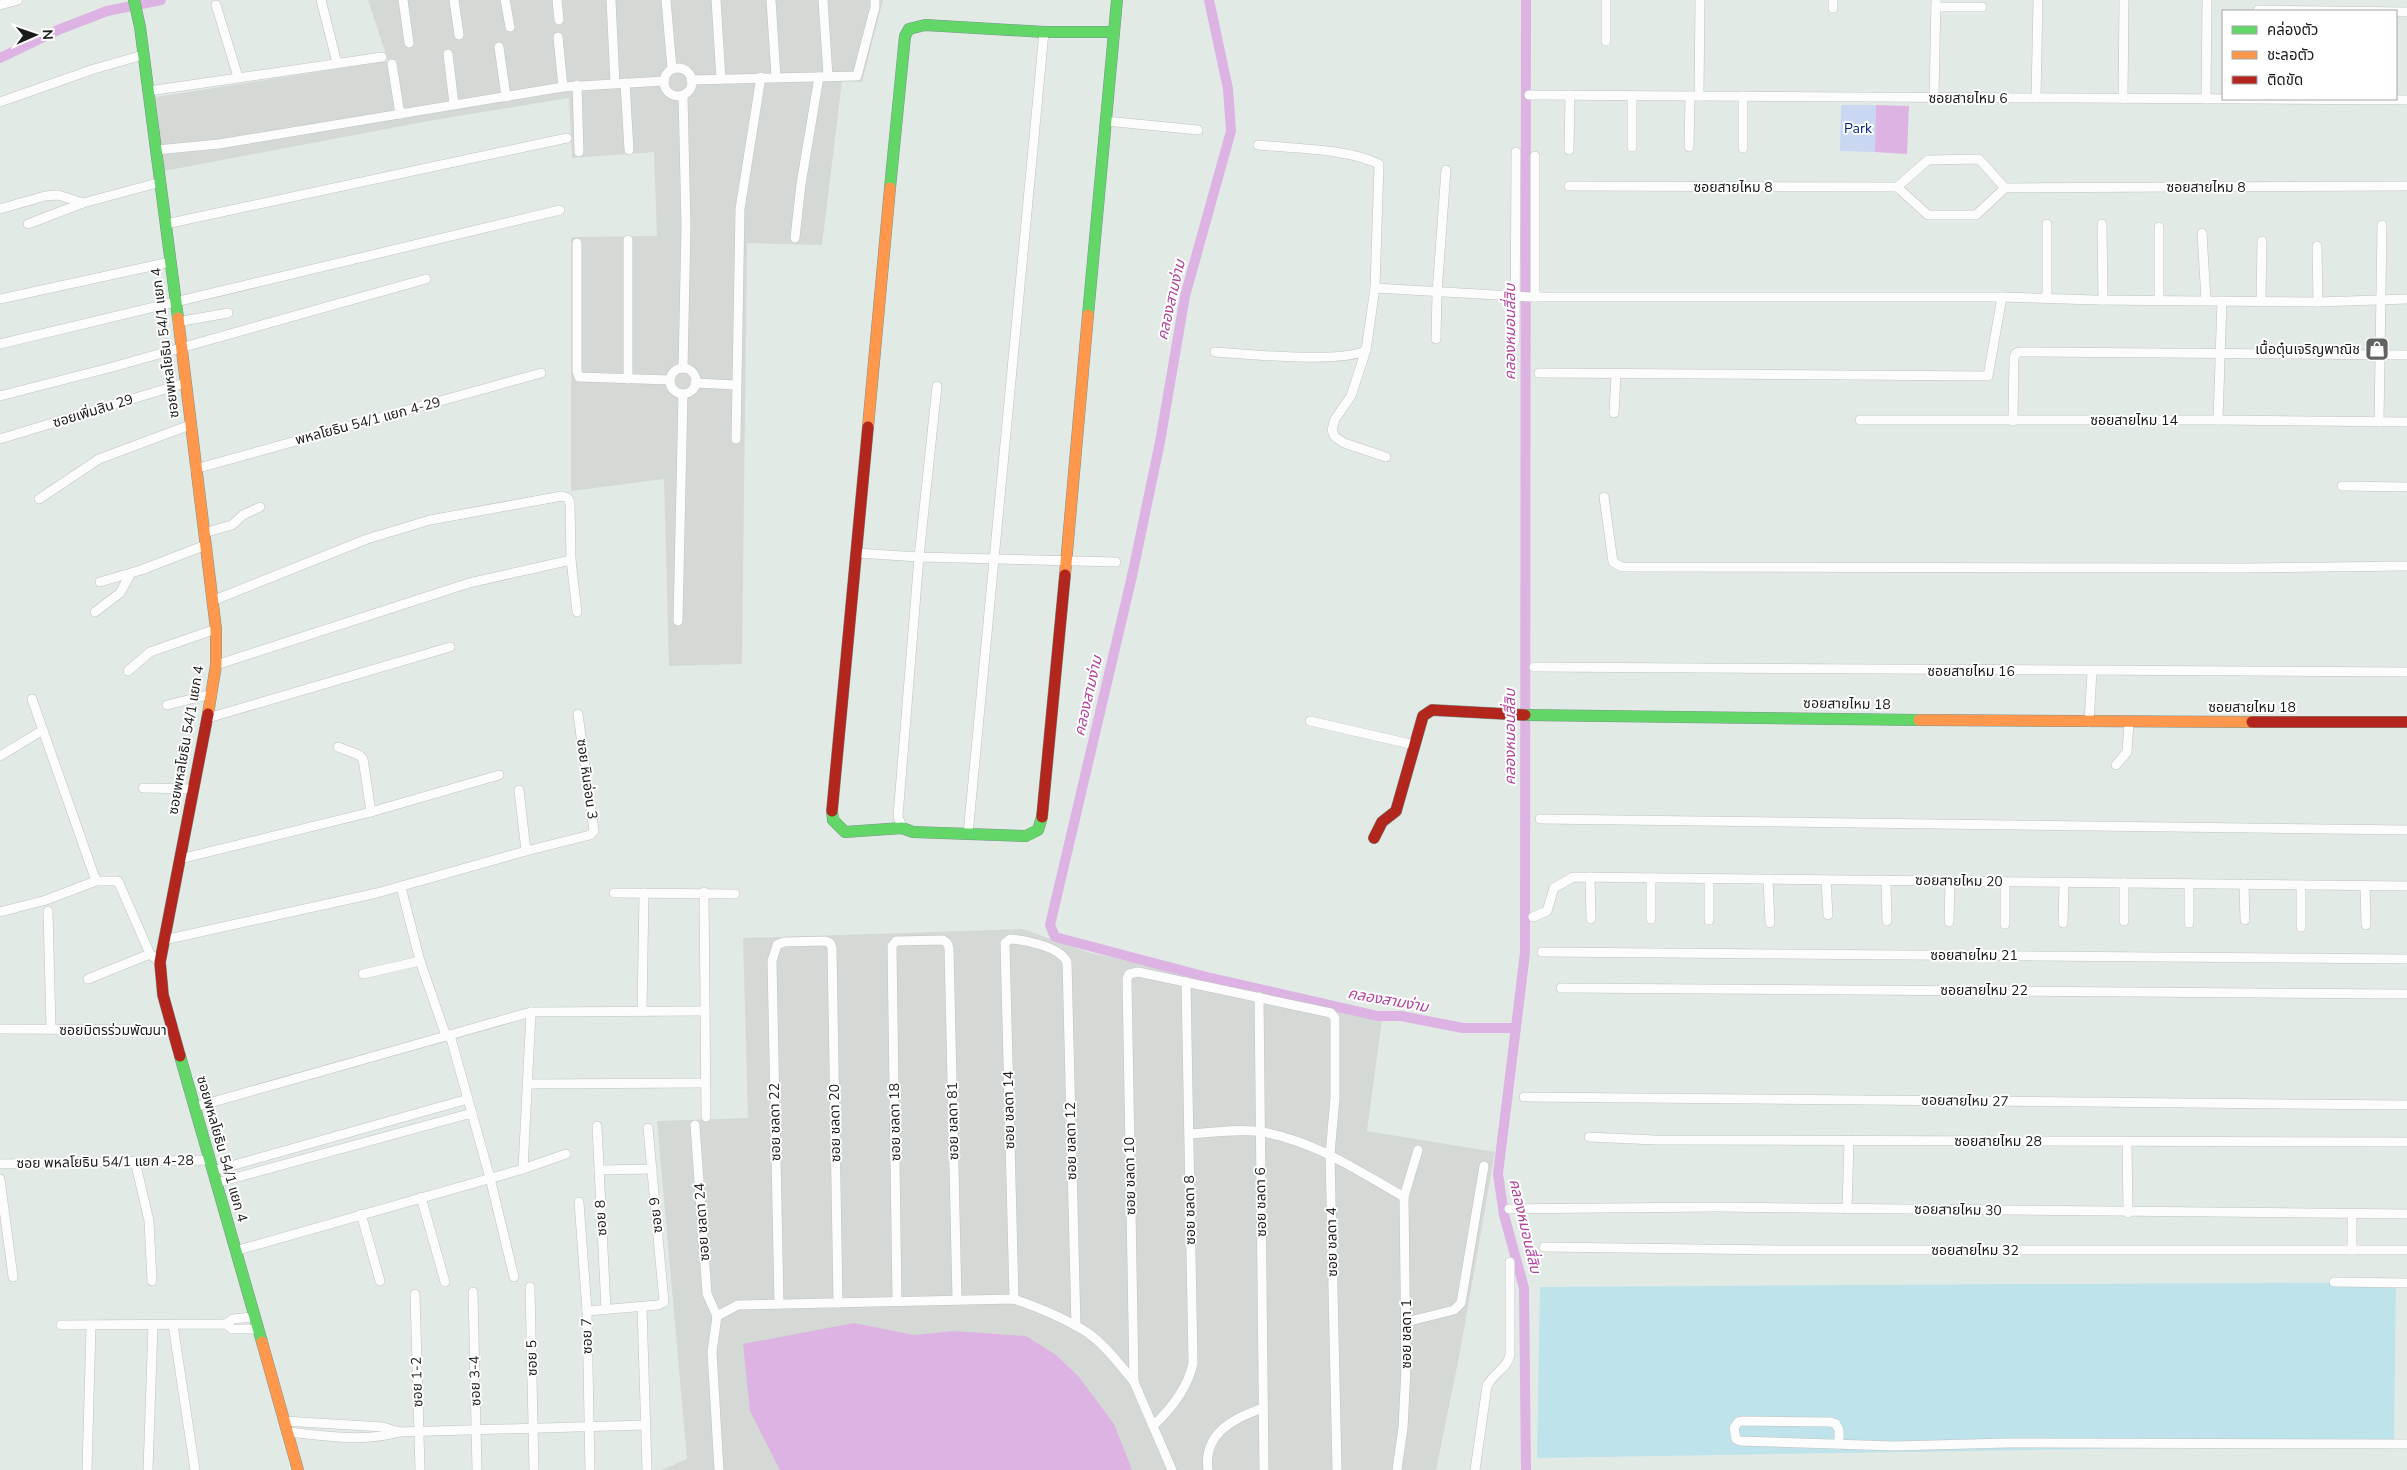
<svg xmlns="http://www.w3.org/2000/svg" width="2407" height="1470" font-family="'Nunito Sans','Noto Sans Thai',sans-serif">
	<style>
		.residential { fill: #d4d9d6 }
		.grass { fill: #bee3ea }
		.park { fill: #cad7f3 }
		.water { fill: #dcb3e2 }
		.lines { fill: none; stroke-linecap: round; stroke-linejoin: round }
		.canal { stroke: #dcb3e2; stroke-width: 10 }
		.street-casing { stroke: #bfc2c1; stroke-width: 10 }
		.fast-casing { stroke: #7b948e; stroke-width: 12 }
		.slow-casing { stroke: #7b948e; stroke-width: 12 }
		.jam-casing { stroke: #7b948e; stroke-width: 12 }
		.street { stroke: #fbfcfb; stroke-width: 9 }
		.fast { stroke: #63d668; stroke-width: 11 }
		.slow { stroke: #ff974d; stroke-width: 11 }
		.jam { stroke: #b3261e; stroke-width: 11 }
		.labels { text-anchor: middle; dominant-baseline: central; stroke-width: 4; stroke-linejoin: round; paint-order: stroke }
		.street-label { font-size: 14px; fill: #1b1b1b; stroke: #fff }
		.park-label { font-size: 14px; fill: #021f80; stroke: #fff }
		.poi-label { font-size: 14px; fill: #1b1b1b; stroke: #fff; text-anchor: end }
		.water-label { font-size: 15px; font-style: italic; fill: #b2419c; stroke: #fff }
	</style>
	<rect width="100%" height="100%" fill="#e2eae6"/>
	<g class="residential">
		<path d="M368,0H883L862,82L842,81L822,245L747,243L742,664L669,666L664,479L571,491V237L657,236L654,152L572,158L569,98L434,120L164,171L156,97L388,61Z"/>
		<path d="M1023,929L1087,952L1382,1019L1367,1131L1495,1152L1460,1352L1436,1470H661L687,1459L657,1121L748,1118L743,938Z"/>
	</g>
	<path class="grass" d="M2396,1282L2394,1444L1537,1458L1540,1287Z"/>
	<path class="park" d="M1841,105H1876L1875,152L1840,151Z"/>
	<g class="water">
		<path d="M1876,105L1909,106L1907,154L1875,152Z"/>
		<path d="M854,1323L914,1335L954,1331L1026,1336L1056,1355L1079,1377L1114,1424L1132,1470H780L750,1411L743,1344Z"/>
	</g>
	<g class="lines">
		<g class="canal">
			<path d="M1209,0L1228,89L1231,131L1185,296L1160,442L1132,576L1050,925L1055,937L1207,977L1378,1016H1401L1463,1028H1516"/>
			<path d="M1526,0L1525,953L1498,1174L1504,1215L1524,1288L1526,1470"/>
			<path d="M0,58L58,30L107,11L161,0"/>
		</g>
		<g class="street-casing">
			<g id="street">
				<path d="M321,0L337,63"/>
				<path d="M403,0L409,43"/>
				<path d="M454,0L459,35"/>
				<path d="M505,0L510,27"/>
				<path d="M557,0L559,20"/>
				<path d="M611,0L615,83"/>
				<path d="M666,0L672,69"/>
				<path d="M716,0L721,79"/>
				<path d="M771,0L776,77"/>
				<path d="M823,0L828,76"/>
				<path d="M1833,0V8"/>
				<path d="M0,5L18,0"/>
				<path d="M216,5L238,77"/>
				<path d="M1936,7H1982"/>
				<path d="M2258,10L2407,12"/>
				<path d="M558,37L563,87"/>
				<path d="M1606,41V0"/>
				<path d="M499,47L506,97"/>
				<path d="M448,54L454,104"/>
				<path d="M392,64L400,114"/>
				<circle cx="678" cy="82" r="14"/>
				<path d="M691,80L857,76L875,7V0"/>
				<path d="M625,83L629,150"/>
				<path d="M577,85L579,152"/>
				<path d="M149,91L382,57"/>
				<path d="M683,95L686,227L683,368"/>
				<path d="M1529,95L2407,100"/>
				<path d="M1632,96V147"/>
				<path d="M1699,96L1700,0"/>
				<path d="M1743,96V148"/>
				<path d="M1934,97L1936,0"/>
				<path d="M2036,98L2038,0"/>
				<path d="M2123,99L2124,0"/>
				<path d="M2206,99L2207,0"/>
				<path d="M0,102L94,69L143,55"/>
				<path d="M1106,121L1198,130"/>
				<path d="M1689,147L1690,96"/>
				<path d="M156,150L219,144L563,87L664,81"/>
				<path d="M1569,150L1570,95"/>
				<path d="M1535,156V297"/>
				<path d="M1569,186L1897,187L1928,160L1979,159L2005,188"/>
				<path d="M1897,187L1928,215H1976L2005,188L2407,186"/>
				<path d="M0,209L45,196L58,195L83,203"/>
				<path d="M28,224L83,203L161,182"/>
				<path d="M166,224L567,138"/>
				<path d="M2102,224L2103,300"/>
				<path d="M2159,227V300"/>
				<path d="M2202,233L2206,300"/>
				<path d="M795,238L801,184L819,77"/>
				<path d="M577,243V371L579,377L670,380"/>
				<path d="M2317,246L2318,302"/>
				<path d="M1375,288L1530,297H2002L2095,300L2318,302L2407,299"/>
				<path d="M2047,298V224"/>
				<path d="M0,299L170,262"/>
				<path d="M2261,301L2262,241"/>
				<path d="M177,322L228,313"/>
				<path d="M1436,339L1437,293L1446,170"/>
				<path d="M1515,341L1516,152"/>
				<path d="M0,344L560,210"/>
				<path d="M1366,350L1351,396L1335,419L1332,430L1335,437L1344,443L1386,457"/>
				<path d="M1215,352C1246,354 1343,364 1366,350L1375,288L1379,164C1345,148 1295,149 1258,145"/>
				<circle cx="683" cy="381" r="13"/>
				<path d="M1539,373L1988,376L2002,297"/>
				<path d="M628,379V240"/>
				<path d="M695,383L736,385"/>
				<path d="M0,396L109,368L426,279"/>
				<path d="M1614,413L1616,374"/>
				<path d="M1860,420H2218L2407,422"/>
				<path d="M2218,420L2222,301"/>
				<path d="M2013,421L2014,358L2016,353L2020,352L2407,355"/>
				<path d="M2379,422L2382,225"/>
				<path d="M0,439L185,383"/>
				<path d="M736,439L740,209L761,77"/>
				<path d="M195,469L541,373"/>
				<path d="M2342,486L2407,487"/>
				<path d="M1604,497L1613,562L1622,567L2245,568L2407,566"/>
				<path d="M39,499L99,459L190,425"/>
				<path d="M204,533L232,525L243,515L260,507"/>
				<path d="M857,553L919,557L1116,562"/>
				<path d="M100,582L141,570L206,545"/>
				<path d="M212,601L367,539L430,520L562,496L568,498L570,503L571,560L577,612"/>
				<path d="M95,612L120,593L131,573"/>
				<path d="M678,621L683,394"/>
				<path d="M216,665L469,583L571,560"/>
				<path d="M1534,667L2407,672"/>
				<path d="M128,671L150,652L216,629"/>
				<path d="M32,699L96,881"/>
				<path d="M167,705L212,694"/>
				<path d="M208,718L450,647"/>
				<path d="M1310,721L1415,745"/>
				<path d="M2089,722L2092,672"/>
				<path d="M338,747L359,755L363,759L371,812"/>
				<path d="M0,756L43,730"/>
				<path d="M2116,765L2127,752L2129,722"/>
				<path d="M143,788L193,789"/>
				<path d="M1540,819L2407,830"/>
				<path d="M902,828L898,816L919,557L937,386"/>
				<path d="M968,834L1044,32"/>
				<path d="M526,851L590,835L594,831L578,714"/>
				<path d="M180,859L371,812L499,775"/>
				<path d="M1590,877L1591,919"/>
				<path d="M1768,879L1770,923"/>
				<path d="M1826,880L1828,915"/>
				<path d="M1886,880L1887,921"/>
				<path d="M2005,882V924"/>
				<path d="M2124,883V921"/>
				<path d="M2189,884V923"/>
				<path d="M2244,884L2245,920"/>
				<path d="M2301,885V927"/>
				<path d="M2365,886L2366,925"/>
				<path d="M401,887L420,961L446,1036"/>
				<path d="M704,892L706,1117"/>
				<path d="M614,893L735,894"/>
				<path d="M48,911L51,1029"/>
				<path d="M0,912L46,900L96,881H118L150,954L160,962"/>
				<path d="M1533,917L1547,911L1554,888L1573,877L2407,886"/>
				<path d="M1651,919V878"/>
				<path d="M1709,920V878"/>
				<path d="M1949,922L1950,881"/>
				<path d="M2063,923L2064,882"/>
				<path d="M164,940L377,893L526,851L519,790"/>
				<path d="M1542,952L2407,959"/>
				<path d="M363,974L420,961"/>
				<path d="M88,979L150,954"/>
				<path d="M1561,988L2407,994"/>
				<path d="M1259,997L1264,1470"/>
				<path d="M642,1011L644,893"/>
				<path d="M0,1029L174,1030"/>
				<path d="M450,1035L490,1178L514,1277"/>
				<path d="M527,1084L705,1083"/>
				<path d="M1524,1097L2407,1105"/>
				<path d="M195,1107L531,1012L705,1011"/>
				<path d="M695,1125L707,1294L717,1316"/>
				<path d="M597,1126L606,1310"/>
				<path d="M1189,1134C1210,1133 1241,1128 1262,1132C1315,1141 1358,1171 1404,1197"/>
				<path d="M1589,1137L1655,1140L2407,1142"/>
				<path d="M2127,1142L2128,1213"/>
				<path d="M135,1161L149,1221L152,1281"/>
				<path d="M0,1164L210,1160"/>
				<path d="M523,1169L531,1012"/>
				<path d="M599,1170L652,1169"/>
				<path d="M213,1171L468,1099"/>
				<path d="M0,1179L13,1277"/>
				<path d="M216,1183L472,1113"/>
				<path d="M421,1197L445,1282"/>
				<path d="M579,1202L587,1311L590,1470"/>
				<path d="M1509,1209L1716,1207L2407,1214"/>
				<path d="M1847,1209L1849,1140"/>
				<path d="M361,1214L380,1281"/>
				<path d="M1544,1247L1782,1250H2407"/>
				<path d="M2352,1250V1214"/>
				<path d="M235,1251L523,1169L566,1154"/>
				<path d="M2334,1282L2407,1283"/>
				<path d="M530,1287L534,1470"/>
				<path d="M473,1292L477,1470"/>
				<path d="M415,1294L420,1470"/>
				<path d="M1014,1299L1005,943L1010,939C1027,940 1060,947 1067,962L1076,1326"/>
				<path d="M897,1301L892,946L896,941L943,940L947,943L949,948L957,1300"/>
				<path d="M779,1304L772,961L777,945L784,942L825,941L830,943L832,948L838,1303"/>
				<path d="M642,1307L647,1470"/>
				<path d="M587,1311L658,1305L664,1302L648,1128"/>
				<path d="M717,1316L738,1305L1014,1299C1040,1308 1065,1318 1088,1333C1105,1345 1121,1366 1134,1382L1172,1470"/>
				<path d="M717,1316L712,1352L719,1470"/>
				<path d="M1406,1322L1454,1310L1461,1303L1484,1166"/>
				<path d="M226,1324L233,1319L254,1317"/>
				<path d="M61,1325L226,1324L232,1329H258"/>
				<path d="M173,1325L195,1470"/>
				<path d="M1134,1382L1127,979L1129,974L1138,972L1331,1013L1335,1018V1098L1330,1154L1337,1470"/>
				<path d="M284,1421L383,1427L399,1432"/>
				<path d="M1153,1426C1172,1408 1188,1388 1193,1363L1186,982"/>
				<path d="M287,1432C323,1435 363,1443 399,1432L645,1425"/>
				<path d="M1839,1445V1430L1836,1424L1831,1422L1743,1421L1738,1422L1734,1428L1736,1439L1740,1441L1894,1446L2008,1443L2407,1444"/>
				<path d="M87,1470L91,1325"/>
				<path d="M148,1470L153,1325"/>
				<path d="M1208,1470C1203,1433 1234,1418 1263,1408"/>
				<path d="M1397,1470L1403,1428L1406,1368L1404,1197L1418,1150"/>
				<path d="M1475,1470L1487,1386C1493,1373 1507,1369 1510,1355V1262"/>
			</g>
		</g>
		<g class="fast-casing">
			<g id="fast">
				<path d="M134,0L140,27L178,318"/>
				<path d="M890,188L905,36L909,29L925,25L1044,32H1114"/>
				<path d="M1088,315L1117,0"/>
				<path d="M1525,715L1919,720"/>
				<path d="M832,811L833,820L845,832L902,828L913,832L1026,836L1038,830L1042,817"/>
				<path d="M180,1056L262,1342"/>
			</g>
		</g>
		<g class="slow-casing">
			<g id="slow">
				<path d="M178,318L216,629V665L208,714"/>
				<path d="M868,427L890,188"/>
				<path d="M1065,575L1088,315"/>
				<path d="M1919,720L2252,722"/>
				<path d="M262,1342L298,1470"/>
			</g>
		</g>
		<g class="jam-casing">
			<g id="jam">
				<path d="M2252,722H2407"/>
				<path d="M832,811L868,427"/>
				<path d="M1042,817L1065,575"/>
				<path d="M1374,838L1382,822L1396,811L1423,716L1432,710L1525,715"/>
				<path d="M180,1056L163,995L160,962L208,714"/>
			</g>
		</g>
		<use href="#street" class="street"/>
		<use href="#fast" class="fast"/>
		<use href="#slow" class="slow"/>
		<use href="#jam" class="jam"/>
	</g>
	<defs>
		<g id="shop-square" transform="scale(1.25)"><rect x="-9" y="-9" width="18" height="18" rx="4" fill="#616362" stroke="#fff"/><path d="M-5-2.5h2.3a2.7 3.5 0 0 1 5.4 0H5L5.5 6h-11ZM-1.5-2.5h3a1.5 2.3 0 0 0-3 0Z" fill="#fff"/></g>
	</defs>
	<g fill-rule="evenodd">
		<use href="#shop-square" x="2377" y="349"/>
	</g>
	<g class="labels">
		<g class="street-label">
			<text x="1968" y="98">ซอยสายไหม 6</text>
			<text x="1733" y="187">ซอยสายไหม 8</text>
			<text x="2206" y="187">ซอยสายไหม 8</text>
			<text transform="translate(165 343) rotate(-97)">ซอยพหลโยธิน 54/1 แยก 4</text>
			<text transform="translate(93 411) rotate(-17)">ซอยเพิ่มสิน 29</text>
			<text x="2134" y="420">ซอยสายไหม 14</text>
			<text transform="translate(368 421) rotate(-15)">พหลโยธิน 54/1 แยก 4-29</text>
			<text x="1971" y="671">ซอยสายไหม 16</text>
			<text transform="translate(1847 704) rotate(1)">ซอยสายไหม 18</text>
			<text x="2252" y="707">ซอยสายไหม 18</text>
			<text transform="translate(186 740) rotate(-80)">ซอยพหลโยธิน 54/1 แยก 4</text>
			<text transform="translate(587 779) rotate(82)">ซอย หินอ่อน 3</text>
			<text transform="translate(1959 881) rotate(1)">ซอยสายไหม 20</text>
			<text x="1974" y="955">ซอยสายไหม 21</text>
			<text x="1984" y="990">ซอยสายไหม 22</text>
			<text x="113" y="1030">ซอยมิตรร่วมพัฒนา</text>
			<text transform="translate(1965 1101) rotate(1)">ซอยสายไหม 27</text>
			<text transform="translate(1009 1110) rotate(-91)">ซอย ชลดา 14</text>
			<text transform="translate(953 1121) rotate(-91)">ซอย ชลดา 81</text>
			<text transform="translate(775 1122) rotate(-91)">ซอย ชลดา 22</text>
			<text transform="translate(895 1122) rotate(-91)">ซอย ชลดา 18</text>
			<text transform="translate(835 1123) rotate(-91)">ซอย ชลดา 20</text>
			<text transform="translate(1071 1141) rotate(-91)">ซอย ชลดา 12</text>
			<text x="1998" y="1141">ซอยสายไหม 28</text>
			<text transform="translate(222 1149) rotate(74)">ซอยพหลโยธิน 54/1 แยก 4</text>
			<text transform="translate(105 1162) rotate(-1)">ซอย พหลโยธิน 54/1 แยก 4-28</text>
			<text transform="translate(1130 1176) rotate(-91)">ซอย ชลดา 10</text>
			<text transform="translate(1261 1202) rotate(-91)">ซอย ชลดา 6</text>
			<text transform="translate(1190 1210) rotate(-91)">ซอย ชลดา 8</text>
			<text transform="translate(1958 1210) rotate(1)">ซอยสายไหม 30</text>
			<text transform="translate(656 1215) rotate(-96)">ซอย 9</text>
			<text transform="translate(601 1218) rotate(-93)">ซอย 8</text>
			<text transform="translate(702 1222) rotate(-94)">ซอย ชลดา 24</text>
			<text transform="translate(1332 1242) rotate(-91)">ซอย ชลดา 4</text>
			<text x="1975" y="1250">ซอยสายไหม 32</text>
			<text transform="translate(1406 1334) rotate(-90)">ซอย ชลดา 1</text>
			<text transform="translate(587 1336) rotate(-91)">ซอย 7</text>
			<text transform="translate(532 1358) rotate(-91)">ซอย 5</text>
			<text transform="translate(475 1381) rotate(-92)">ซอย 3-4</text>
			<text transform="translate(417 1382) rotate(-92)">ซอย 1-2</text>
		</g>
		<g class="park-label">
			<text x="1858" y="128">Park</text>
		</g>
		<g class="poi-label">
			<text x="2360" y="349">เนื้อตุ๋นเจริญพาณิช</text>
		</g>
		<g class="water-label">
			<text transform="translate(1171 300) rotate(-77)">คลองสามง่าม</text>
			<text transform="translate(1510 332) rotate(-90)">คลองหมอนสี่สิบ</text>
			<text transform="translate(1088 696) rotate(-77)">คลองสามง่าม</text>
			<text transform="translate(1510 737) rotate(-90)">คลองหมอนสี่สิบ</text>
			<text transform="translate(1388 1000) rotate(10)">คลองสามง่าม</text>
			<text transform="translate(1525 1226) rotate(77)">คลองหมอนสี่สิบ</text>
		</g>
	</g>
	<rect x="2222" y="10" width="175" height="90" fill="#ffffff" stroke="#a4a4a4"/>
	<rect x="2232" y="26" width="25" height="8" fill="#63d668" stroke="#a4a4a4"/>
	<text x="2267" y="35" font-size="15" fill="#1b1b1b">คล่องตัว</text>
	<rect x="2232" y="51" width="25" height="8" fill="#ff974d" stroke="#a4a4a4"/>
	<text x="2267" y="60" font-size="15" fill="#1b1b1b">ชะลอตัว</text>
	<rect x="2232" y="76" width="25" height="8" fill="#b3261e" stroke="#a4a4a4"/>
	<text x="2267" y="85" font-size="15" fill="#1b1b1b">ติดขัด</text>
	<g transform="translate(35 35) rotate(88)" stroke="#ffffff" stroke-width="4" paint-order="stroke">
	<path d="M0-4L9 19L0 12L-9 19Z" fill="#1b1b1b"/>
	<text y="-8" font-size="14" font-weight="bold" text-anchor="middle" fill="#1b1b1b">N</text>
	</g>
</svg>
